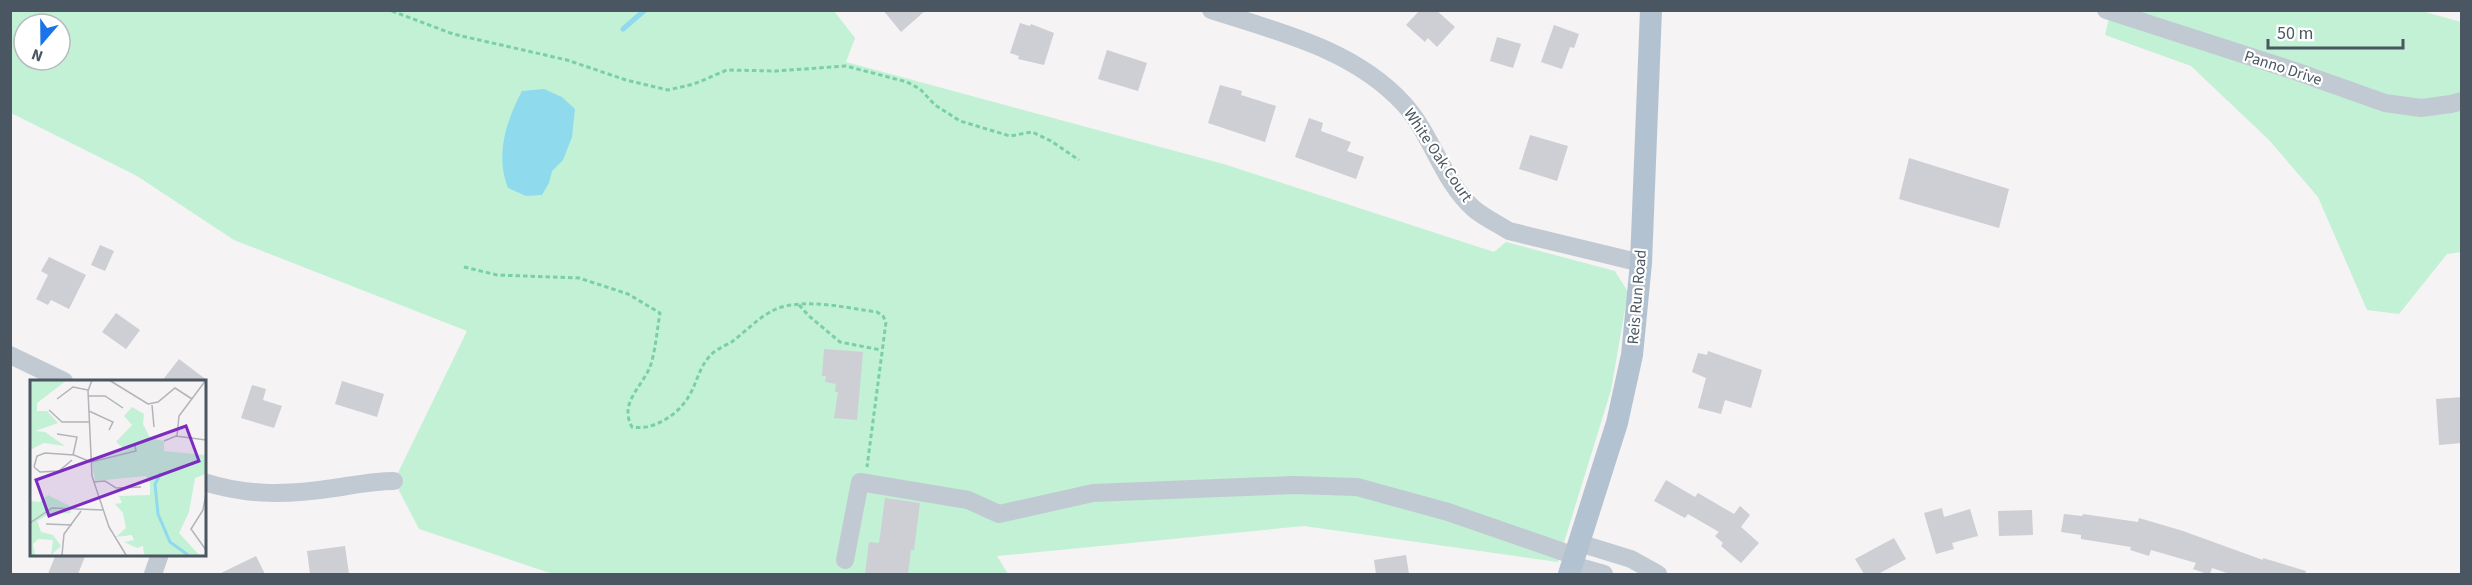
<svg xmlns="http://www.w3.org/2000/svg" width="2472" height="585" font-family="'Source Sans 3',sans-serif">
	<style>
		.green { fill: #c3f1d5; fill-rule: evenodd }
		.water { fill: #90daee }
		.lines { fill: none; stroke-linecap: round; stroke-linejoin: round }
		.stream { stroke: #90daee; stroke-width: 5 }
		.building { fill: #cdcfd5 }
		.path { stroke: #7ad0a6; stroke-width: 3; stroke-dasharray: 4.5 3; stroke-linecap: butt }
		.minor { stroke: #c1cad2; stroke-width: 18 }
		.major { stroke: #b3c2d1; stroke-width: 22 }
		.labels { text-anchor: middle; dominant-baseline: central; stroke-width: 4.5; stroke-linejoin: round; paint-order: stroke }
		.street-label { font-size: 16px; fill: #4a5661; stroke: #fff }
		.inset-river { fill: none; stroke: #90daee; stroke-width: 3 }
		.inset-road { fill: none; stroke: #b1b4b9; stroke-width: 1.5 }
		.view { fill: #7b2cbf; fill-opacity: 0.15; stroke: #7b2cbf; stroke-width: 3 }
		.inset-edge { fill: none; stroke: #4a5661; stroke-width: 3 }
	</style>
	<rect width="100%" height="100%" fill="#f5f3f3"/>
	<g class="green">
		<path d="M2111,10H2418L2461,22V252L2447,254L2399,314L2367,310L2318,197L2269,140L2191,66L2105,35Z"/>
		<path d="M10,11H834L855,38L846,62L1227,165L1494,252L1506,242L1615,271L1628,292L1611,390L1558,562L1304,526L997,556L1008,574H553L419,529L394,481L467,331L234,240L137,176L11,113ZM24,24H60V60H24Z"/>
	</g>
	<path class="water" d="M544,89L562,97L575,109L572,137L563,160L552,171L549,183L542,195L526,196L508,188C495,156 506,121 522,91Z"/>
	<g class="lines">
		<path class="stream" d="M623,29L645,10"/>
	</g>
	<g class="building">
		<path d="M883,10H926L901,32Z"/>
		<path d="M1420,10H1436L1455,27L1437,47L1428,38L1425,42L1406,25Z"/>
		<path d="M1020,23L1030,26L1031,24L1054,33L1044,65L1018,59L1019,56L1010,53Z"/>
		<path d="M1554,25L1579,34L1574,48L1570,47L1562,69L1541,62Z"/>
		<path d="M1497,37L1521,44L1513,68L1490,61Z"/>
		<path d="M1107,50L1147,63L1138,91L1098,79Z"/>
		<path d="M1220,85L1242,91L1241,95L1276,106L1265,142L1208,123Z"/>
		<path d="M1309,118L1323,123L1321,131L1351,142L1347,151L1364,157L1356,179L1295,157Z"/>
		<path d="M1530,135L1568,146L1557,181L1519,169Z"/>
		<path d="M1909,158L2009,189L1999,228L1899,199Z"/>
		<path d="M100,245L114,251L105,271L91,265Z"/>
		<path d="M49,257L86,275L69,309L51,300L48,305L36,299L48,275L41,271Z"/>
		<path d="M116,313L140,330L126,349L102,332Z"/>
		<path d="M824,349L863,352L857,420L834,418L838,392H835L836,384L825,382L826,376H822Z"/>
		<path d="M1708,351L1762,370L1751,408L1725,400L1721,414L1698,408L1706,378L1692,372L1698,353L1707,355Z"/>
		<path d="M179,359L208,381H162Z"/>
		<path d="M342,381L384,394L377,417L335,404Z"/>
		<path d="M252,385L266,389L263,400L282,406L274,428L241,418Z"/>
		<path d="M2462,397V443L2439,445L2436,399Z"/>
		<path d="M1666,480L1695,497L1698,493L1734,514L1740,506L1750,515L1741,527L1759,543L1741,563L1721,546L1723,543L1715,536L1719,532L1688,514L1685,518L1654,501Z"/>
		<path d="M885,498L920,503L914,550H911L908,574H865L869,542L879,543Z"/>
		<path d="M1942,508L1944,517L1970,509L1978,536L1952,543L1954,549L1936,554L1924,513Z"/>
		<path d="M2032,510L2033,535L1999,536L1998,511Z"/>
		<path d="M2064,514L2082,516L2083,514L2138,522L2139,518L2183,531L2263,560V558L2306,571L2305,574H2230L2212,568L2210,574H2207L2193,569L2196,563L2151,550L2149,556L2130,550L2131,547L2081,539V535L2061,532Z"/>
		<path d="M1894,538L1906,559L1878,574H1864L1855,559Z"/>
		<path d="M345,546L349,574H310L307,551Z"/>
		<path d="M56,554H86L78,574H48Z"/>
		<path d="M1406,555L1409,574H1376L1374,560Z"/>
		<path d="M256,556L265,574H219Z"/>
	</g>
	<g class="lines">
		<g class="path">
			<path d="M392,11L453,34L567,60L626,80L668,90L694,84L727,70L776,71L846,66L907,82L920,89L935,105L960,121L1010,136L1032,132L1051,141L1079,160"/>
			<path d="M464,267L497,275L579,278L628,294L660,313C657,330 656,347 651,364C644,386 618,402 632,427C653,431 678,415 689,396C697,383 699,367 710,356C715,349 726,346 733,341C749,329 765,310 786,306C815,300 847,308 877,312L883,316L886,322L867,467"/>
			<path d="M799,305L809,316L840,342L881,350"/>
		</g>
		<g class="minor">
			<path d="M1211,10C1279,32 1353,49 1403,103C1432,134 1442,181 1474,209C1485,218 1498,224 1509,231L1641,263"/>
			<path d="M2106,10L2292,70L2385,103L2421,108L2451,104L2462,101"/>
			<path d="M10,355L64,381"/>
			<path d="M204,482C248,496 289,495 334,488C354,485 373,481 394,481"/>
			<path d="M1579,543L1631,559L1658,574"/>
			<path d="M845,560L860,482L968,500L999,514L1093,493L1294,485L1357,487L1448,512L1575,556"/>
			<path d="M1572,565L1604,574"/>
			<path d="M153,574L160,554"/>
		</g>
		<path class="major" d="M1569,574L1617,423L1632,355L1641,263L1651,10"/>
	</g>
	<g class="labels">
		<g class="street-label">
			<text transform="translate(2283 68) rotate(18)">Panno Drive</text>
			<text transform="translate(1438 155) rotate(56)">White Oak Court</text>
			<text transform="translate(1637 297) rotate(-85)">Reis Run Road</text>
		</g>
	</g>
	<g transform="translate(30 380)">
		<rect width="176" height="176" fill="#f5f3f3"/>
		<path d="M0,0H37L7,23V31H17L28,43L5,51L15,52L35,66L14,63L0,70ZM102,27L114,34L113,44L120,58L134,61V71L175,75V94L165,98L159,132L149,153L169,175H114L113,166L107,168L94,162L104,160L102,155L86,157L96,148L93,133L85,124L92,123L89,116L120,115V103L116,96L65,101L62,82L96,70L86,62L102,45L94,36ZM18,115L40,126L41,133L19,134L7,141L11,152L23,155L31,166L21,175L23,160L8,159L3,164L5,175H0V121L10,122Z" fill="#c3f1d5"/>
		<path class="inset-river" d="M131,93L125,104L128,134L140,162L158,175"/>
		<path class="inset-road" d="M62,0L58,11L62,96L79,147L96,175M79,0L118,24L128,22L145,8L162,19M58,16H75L93,28M27,19L43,7L58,10M122,25L124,47M19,30L32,42H59M59,31L83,42L79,50M27,54L47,57L43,75M147,56L149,36L176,0M134,61L146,56L176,60M61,82L106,71L105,66M4,87L7,76L15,73L44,75L61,82M4,87L10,92L29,91L42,80M63,102L75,101L86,108L111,107M176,114L173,130L161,149L176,170M0,143L22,128L73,130M16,144L42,145M32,175L34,154L51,131"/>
		<path class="view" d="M156,46L169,81L19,136L6,100Z"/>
		<rect width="176" height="176" class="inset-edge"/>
	</g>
	<rect width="2472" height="585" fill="none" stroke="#4a5661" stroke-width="24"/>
	<g transform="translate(42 42) rotate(200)"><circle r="28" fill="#ffffff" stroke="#b7bbc0" stroke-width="1.5"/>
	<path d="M0-4.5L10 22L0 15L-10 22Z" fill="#1a73e8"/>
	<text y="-9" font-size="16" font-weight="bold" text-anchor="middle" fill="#4a5661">N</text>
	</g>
	<path d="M2268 39v9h135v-9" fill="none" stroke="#4a5661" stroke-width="3"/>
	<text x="2277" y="39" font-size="18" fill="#4a5661" stroke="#ffffff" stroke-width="4.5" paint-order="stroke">50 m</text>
</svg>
